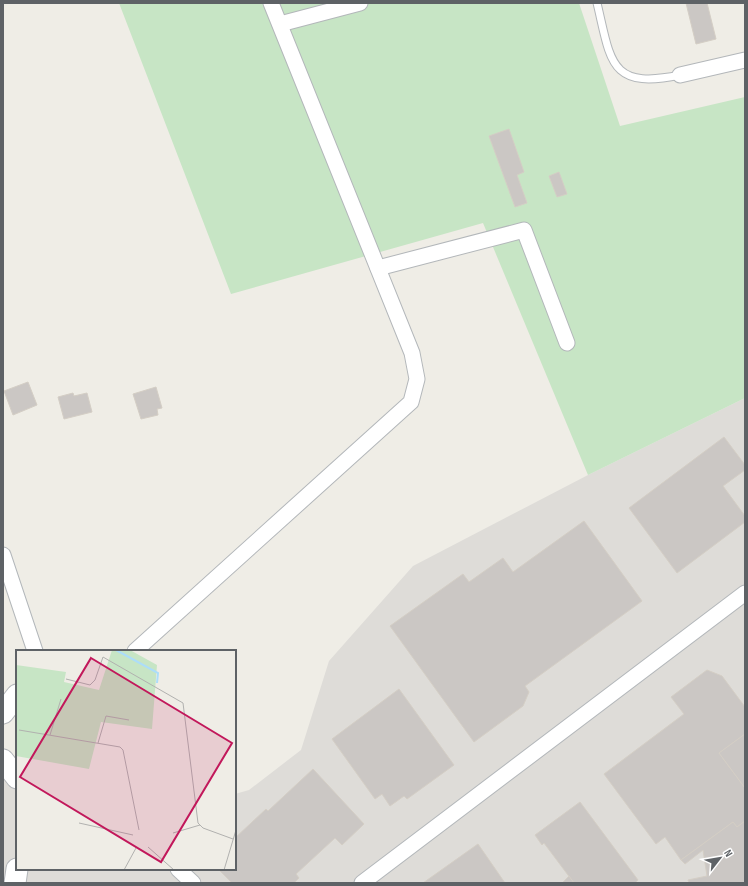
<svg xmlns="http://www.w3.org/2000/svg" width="748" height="886" font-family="'Sofia Sans Condensed',sans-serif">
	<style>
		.industrial { fill: #dedcd8 }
		.green { fill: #c7e5c5 }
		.building { fill: #cbc7c4; stroke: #d4cec5 }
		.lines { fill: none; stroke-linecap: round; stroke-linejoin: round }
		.lane-casing { stroke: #b3b7ba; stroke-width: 9 }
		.street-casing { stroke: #b3b7ba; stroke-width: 17 }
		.secondary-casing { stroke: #b3b6ba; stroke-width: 23 }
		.lane { stroke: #fff; stroke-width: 7 }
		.street { stroke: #fff; stroke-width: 15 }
		.secondary { stroke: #fff; stroke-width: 21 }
		.inset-river { fill: none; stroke: #acddfa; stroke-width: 2 }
		.inset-road { fill: none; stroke: #b1b1af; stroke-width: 1 }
		.view { fill: #c2185b; fill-opacity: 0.15; stroke: #c2185b; stroke-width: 2 }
		.inset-edge { fill: none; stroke: #5e6266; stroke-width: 2 }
	</style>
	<rect width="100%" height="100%" fill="#efede6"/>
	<path class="industrial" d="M745,398V883H3V775L17,783V869H235V794L249,790L301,750L329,661L413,566L588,475Z"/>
	<path class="green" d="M119,3H579L620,126L745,97V398L588,475L483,223L231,294Z"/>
	<g class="building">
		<path d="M686,3H707L716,39L696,44Z"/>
		<path d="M509,129L524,172L517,175L527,203L515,207L489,136Z"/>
		<path d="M559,172L567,194L557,197L549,176Z"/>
		<path d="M28,382L37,405L13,415L4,391Z"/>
		<path d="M156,387L162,408L157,409L158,415L141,419L133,394Z"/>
		<path d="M73,393L74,396L87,393L92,412L64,419L58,397Z"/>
		<path d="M724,437L745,465V470L723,486L745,516V522L677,573L629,508Z"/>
		<path d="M584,521L642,601L525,686L529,692L523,706L474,742L390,626L463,574L469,582L503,558L513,572Z"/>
		<path d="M707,670L722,676L745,707V734L719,753L745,788V821L737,827L733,822L681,860L665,837L656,844L604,774L684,714L671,697Z"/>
		<path d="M399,689L454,765L407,799L404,796L390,806L382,794L375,799L332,739Z"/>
		<path d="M745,734V788L719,753Z"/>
		<path d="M313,769L364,824L342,845L335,838L296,874L299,878L294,883H232L218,869H235V838L266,809L268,811Z"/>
		<path d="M580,802L638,880L635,883H574L544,843L542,845L535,835Z"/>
		<path d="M745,821V883H689L688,880L707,876L703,850L685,864L681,860L733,822L737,827Z"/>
		<path d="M478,844L505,883H423Z"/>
		<path d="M569,876L574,883H564L563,882Z"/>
	</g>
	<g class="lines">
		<g class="lane-casing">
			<path id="lane" d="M597,3C611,61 609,90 680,75"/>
		</g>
		<g class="street-casing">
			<g id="street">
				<path d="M280,24L360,3"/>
				<path d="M680,75L745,60"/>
				<path d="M378,268L524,230L567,343"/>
				<path d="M3,555L35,651"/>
				<path d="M135,651L411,402L417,379L412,353L271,3"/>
				<path d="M178,869L193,883"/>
				<path d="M362,883L745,593"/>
			</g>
		</g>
		<g class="secondary-casing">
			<g id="secondary">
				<path d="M3,713L17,695"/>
				<path d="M3,760L17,778"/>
				<path d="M15,883L17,869"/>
			</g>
		</g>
		<use href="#lane" class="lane"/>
		<use href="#street" class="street"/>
		<use href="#secondary" class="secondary"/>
	</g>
	<g transform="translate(16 650)">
		<rect width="220" height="220" fill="#efede6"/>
		<path d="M96,0H114L141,15L136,79L85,72L73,119L0,106V15L50,22L48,32L83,40Z" fill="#c7e5c5"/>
		<path class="inset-river" d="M100,0L142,23L141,33"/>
		<path class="inset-road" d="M50,29L74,35L79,30L87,7L167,53L182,173L187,178L217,189M3,80L104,97L107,100L123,180M34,85L45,49M82,93L90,66L113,70M63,173L117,185M157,183L184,175M132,197L158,220M108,220L120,198M208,220L220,180"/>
		<path class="view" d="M75,8L216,93L145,212L4,127Z"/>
		<rect width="220" height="220" class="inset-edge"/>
	</g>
	<rect width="748" height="886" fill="none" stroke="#5e6266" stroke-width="8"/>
	<g transform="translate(720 858) rotate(59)" stroke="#ffffff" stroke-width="3" paint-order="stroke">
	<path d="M0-3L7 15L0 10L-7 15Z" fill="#5e6266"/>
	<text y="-6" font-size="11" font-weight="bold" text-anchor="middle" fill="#5e6266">N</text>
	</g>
</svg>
